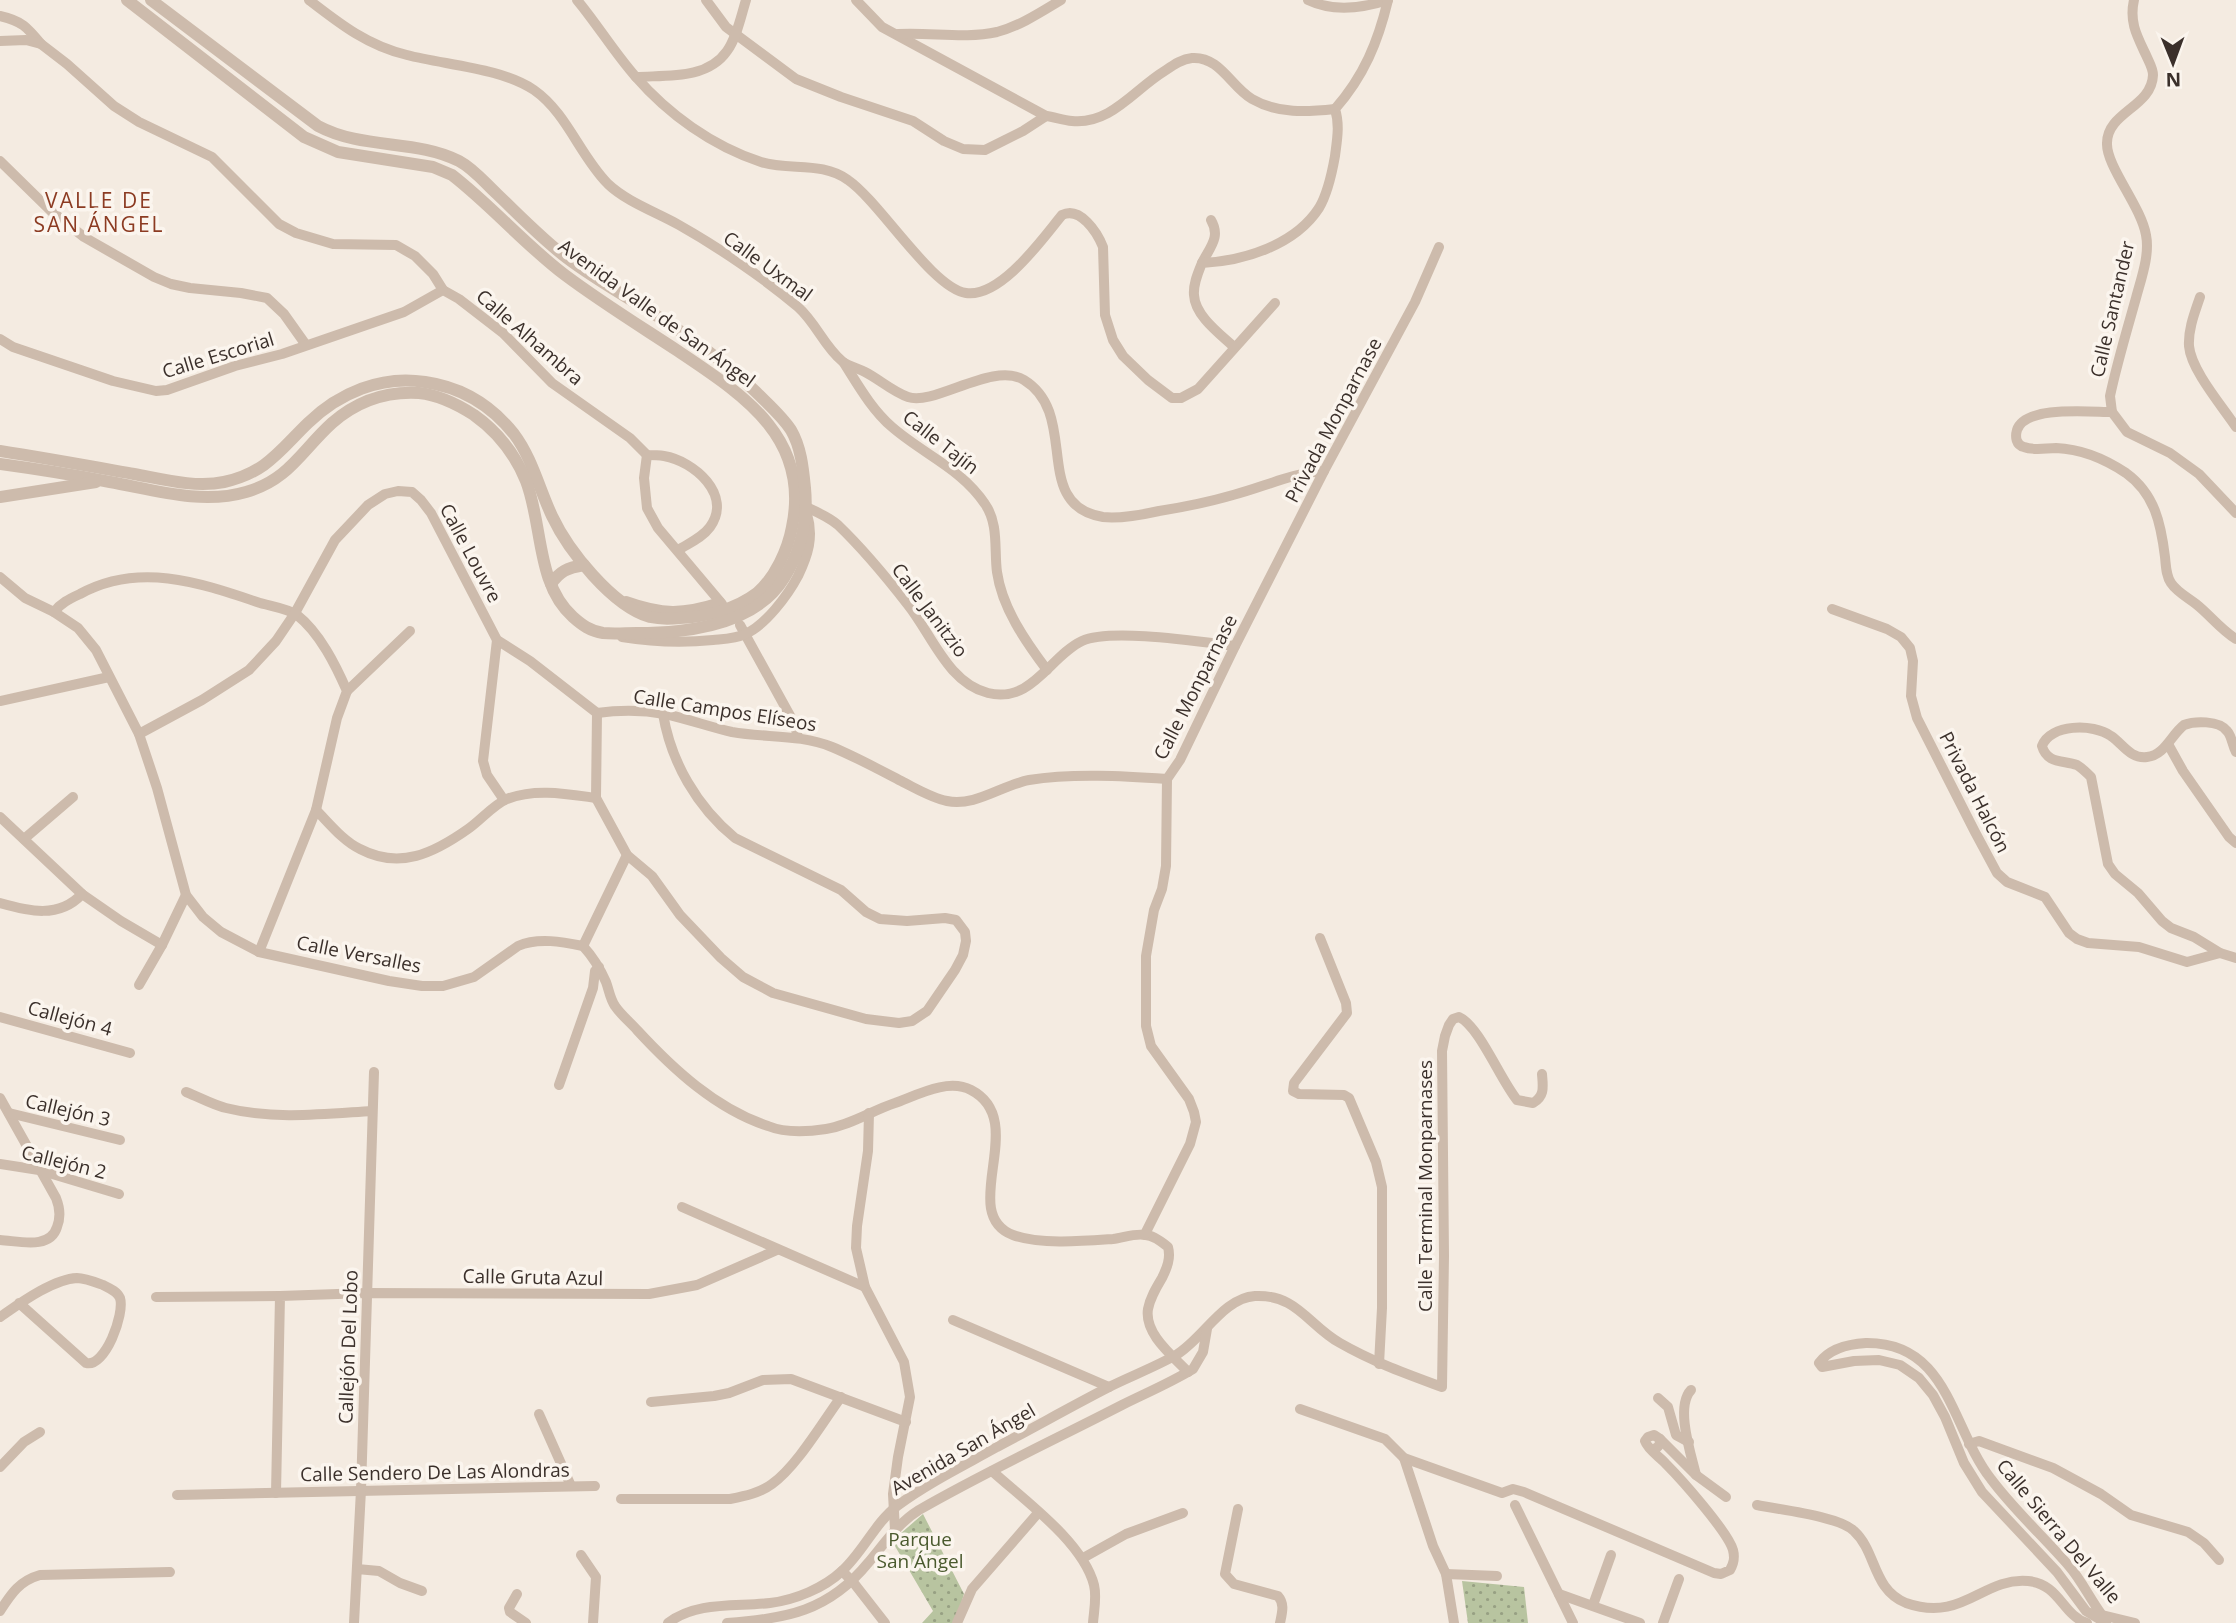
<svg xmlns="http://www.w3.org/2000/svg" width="2236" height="1623" font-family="'Open Sans',sans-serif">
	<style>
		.park { fill: url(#park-dots) }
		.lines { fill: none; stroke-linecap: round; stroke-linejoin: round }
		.minor { stroke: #cdbbac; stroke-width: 10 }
		.tertiary { stroke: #cdbbac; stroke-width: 12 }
		.labels { text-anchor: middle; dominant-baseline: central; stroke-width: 7; stroke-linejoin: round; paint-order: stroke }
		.street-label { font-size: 19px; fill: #3b302b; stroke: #fbf5ee }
		.park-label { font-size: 19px; fill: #4a5a2e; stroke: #fbf5ee }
		.neighbourhood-label { font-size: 21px; letter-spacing: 2px; fill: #8c3b22; stroke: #fbf5ee }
	</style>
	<defs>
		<pattern id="park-dots" width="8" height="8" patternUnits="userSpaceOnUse" patternTransform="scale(1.75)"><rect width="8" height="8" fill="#b8c4a0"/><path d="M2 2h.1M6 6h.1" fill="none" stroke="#97a083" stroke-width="1.8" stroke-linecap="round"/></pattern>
	</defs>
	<rect width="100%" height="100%" fill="#f4ebe1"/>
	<g class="park">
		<path d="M923,1514L964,1594L955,1623H922L933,1611L892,1541Z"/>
		<path d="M1462,1581L1524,1587L1528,1623H1468Z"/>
	</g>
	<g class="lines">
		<g class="minor">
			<path d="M309,0C340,24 368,46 407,55C445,65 502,68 534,90C567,113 580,156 608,184C627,202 656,212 679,225C718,247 764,278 798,307C816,323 824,346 842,361C848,366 857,368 865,372C879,379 893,392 908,397C935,406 993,361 1024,380C1081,415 1030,505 1103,517C1121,519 1141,515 1159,511C1184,507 1209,502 1233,495C1264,487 1292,473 1324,471"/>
			<path d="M577,0C597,24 614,52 635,76C668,114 712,146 761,162C790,171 822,161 848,180C880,202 932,288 966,293C1001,298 1043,238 1062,215C1080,206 1097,232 1103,247L1105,315L1113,340L1123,356L1148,380L1172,398H1181L1198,389L1275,303"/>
			<path d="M706,0L726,27L796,79L841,97L913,121L944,141L963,149L985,150L1023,131L1046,116"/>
			<path d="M856,0L882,27L1046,116C1054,117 1063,120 1072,121C1110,125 1134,90 1163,72C1172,66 1181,59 1192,58C1220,56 1231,87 1252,99C1278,114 1307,112 1335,109"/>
			<path d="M1308,0C1333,12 1363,8 1388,0"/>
			<path d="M2134,0C2129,22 2137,36 2146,55C2149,62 2153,68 2153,75C2152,107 2107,112 2107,143C2106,166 2141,206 2146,235C2150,255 2141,279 2136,298C2127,330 2117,363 2110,396L2112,412L2127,432L2170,453L2199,474L2236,513"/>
			<path d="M0,16C22,21 27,27 41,44"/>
			<path d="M898,34C931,32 965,39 997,32C1020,26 1041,12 1061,0"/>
			<path d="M0,41L26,40L41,44L67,64L114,106L139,122L212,157L279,224L296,233L333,244L396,245L415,256L433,274L443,290L459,299L503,333L552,383L630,438L647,455C652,455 658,455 664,456C694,461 733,495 710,527C702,538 689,543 678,550"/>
			<path d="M636,77C666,75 707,80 727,51C737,37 741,16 746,0"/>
			<path d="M0,161L51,211L84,237L154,277L171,284L190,288L241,293L267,298L284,314L306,345"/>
			<path d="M1202,263C1210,247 1221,237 1211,220"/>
			<path d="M2200,297C2195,312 2188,329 2189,346C2191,370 2222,406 2236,427"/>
			<path d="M0,339L13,347L113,381L156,391L167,390L235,366L282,354L404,312L443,290"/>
			<path d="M1234,347C1220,334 1195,316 1194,295C1193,284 1198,273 1202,263C1244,261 1295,245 1319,208C1328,193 1332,173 1335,156C1337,140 1340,125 1335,109C1364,76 1378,42 1388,0"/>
			<path d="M844,363C858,385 872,410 892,427C923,454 962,469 985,504C999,524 994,550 997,572C1002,608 1026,642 1047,670"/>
			<path d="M2112,412C2090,412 2025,405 2017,430C2015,437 2016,445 2024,447C2034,451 2046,448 2056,448C2082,449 2105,459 2126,473C2155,494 2161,524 2165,557C2166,566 2166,576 2171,583C2177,592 2187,597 2196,604C2210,615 2220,629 2236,639"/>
			<path d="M647,455L644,478L647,508L658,528L722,604"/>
			<path d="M806,507C817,512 829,517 838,525C863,549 887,578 908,605C932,635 948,683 988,693C1032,704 1050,656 1082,641C1111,628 1201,642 1235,646"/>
			<path d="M0,577L25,598L54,612L78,628L96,650L139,734L157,788L186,895L203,917L221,932L259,952L389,981L422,986H443L474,977L518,946C538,937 563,942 583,946C593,957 600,968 606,982C609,990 610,999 615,1006C621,1015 630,1022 637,1030C673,1069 716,1109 768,1126C785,1133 807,1132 826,1129C851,1125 871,1111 895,1103C917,1095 948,1078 971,1090C1031,1121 956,1213 1013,1235C1040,1245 1085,1241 1113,1239C1123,1238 1135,1233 1145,1235C1152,1235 1162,1242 1168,1247C1171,1258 1167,1268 1162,1278C1156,1288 1150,1298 1148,1309C1144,1334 1173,1356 1188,1372"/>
			<path d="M626,601C662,614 683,614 720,602"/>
			<path d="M1832,609L1887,629L1901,637L1910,648L1913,661L1911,696L1917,718L1975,832L1997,873L2007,882L2045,897L2069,933L2077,939L2088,943L2139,947L2187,962L2220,953"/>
			<path d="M54,612C61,603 69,599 80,594C138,562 198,582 257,602C269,606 287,608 297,615C320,633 336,666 347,691L337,718L316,810L259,952"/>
			<path d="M740,625L794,723L798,737"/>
			<path d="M622,637C653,642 682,643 713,640C723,639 735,639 745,634C765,626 788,595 798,576C808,555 814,537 807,514"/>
			<path d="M497,640L483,761L487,775L504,800"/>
			<path d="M347,691L410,631"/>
			<path d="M0,701L109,677"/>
			<path d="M597,713C619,710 643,710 665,714C688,719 710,727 732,732C766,738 800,734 832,747C856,757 880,770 903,782C917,789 932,798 947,801C975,807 1002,785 1029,780C1072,773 1124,776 1167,779"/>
			<path d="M139,734L202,700L249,670L276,641L295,613L335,540L368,505L385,494L398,491L412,492L421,500L431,513L497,640L530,661L597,713L596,798L627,855L652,876L680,915L721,958L743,977L773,993L866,1019L899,1023L912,1021L927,1011L955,970L963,955L966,941L965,932L956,920L945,918L907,921L880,919L866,912L841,890L735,838C697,807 671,762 663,714"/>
			<path d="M2168,744L2183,771L2229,837L2236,843"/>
			<path d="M2236,752C2232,745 2232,736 2227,731C2219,720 2194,721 2184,725C2171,735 2165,755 2147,757C2130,759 2123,744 2111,736C2093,723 2050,724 2042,746C2047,764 2063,760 2077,765C2082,768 2086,772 2091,777L2108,864L2115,874L2138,893L2162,921L2171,928L2194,937L2220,953L2236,958"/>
			<path d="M316,810C329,823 343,841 360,849C400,870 434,853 468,829C481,820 493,805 507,799C535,788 567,794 596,798"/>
			<path d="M0,817L82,894L121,921L162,945"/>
			<path d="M24,839L73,797"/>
			<path d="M0,903C28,911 59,919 82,894"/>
			<path d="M1320,938L1346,1003L1347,1013L1294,1083L1293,1091L1299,1094L1344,1095L1349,1098L1376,1162L1382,1187V1308L1379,1364"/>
			<path d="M583,946L627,855"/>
			<path d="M139,985L162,945L186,895"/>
			<path d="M0,1017L130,1053"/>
			<path d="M559,1085L593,988L595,971L599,967"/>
			<path d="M186,1092C199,1097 213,1105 226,1108C274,1120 324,1114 372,1111"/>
			<path d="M0,1098L56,1198C60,1208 61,1217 57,1227C50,1250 19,1241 0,1240"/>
			<path d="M9,1113L120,1140"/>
			<path d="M869,1113L868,1151L857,1226L856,1248L865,1287L904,1362L910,1397L898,1457L893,1494L895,1530"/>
			<path d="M0,1164L39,1170L119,1194"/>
			<path d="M682,1207L865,1287"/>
			<path d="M1145,1234L1190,1144L1196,1122L1194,1112L1189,1099L1151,1046L1146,1026V956L1154,910L1162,889L1166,866L1167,779L1180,760L1235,646L1324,471L1415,302L1439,247"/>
			<path d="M156,1297L280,1296"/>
			<path d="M0,1317C19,1304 53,1279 77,1278C85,1278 95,1282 103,1285C109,1288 117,1291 120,1298C125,1314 105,1368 86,1363L19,1303"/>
			<path d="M953,1320L1109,1387"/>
			<path d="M1691,1390C1675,1407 1691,1454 1696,1475"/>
			<path d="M1658,1398L1668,1407L1676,1435L1689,1442"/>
			<path d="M651,1402L714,1396L729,1393L763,1380L791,1379L906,1422"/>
			<path d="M1300,1409L1385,1439L1404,1458L1502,1493L1513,1489L1524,1492L1714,1573L1721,1574L1730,1570C1734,1563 1735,1558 1733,1550C1728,1532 1681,1479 1666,1464C1660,1457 1648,1450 1645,1441L1648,1437L1654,1435L1660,1439C1661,1445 1657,1449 1652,1449"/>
			<path d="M539,1414L571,1486"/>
			<path d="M1660,1439L1696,1475L1726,1497"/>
			<path d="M1969,1444L1979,1441L2053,1468L2101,1494L2131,1515L2188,1532L2204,1543L2219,1560"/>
			<path d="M1404,1458L1433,1546L1446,1574L1454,1623"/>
			<path d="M0,1467L24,1442L40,1432"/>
			<path d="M992,1471C1024,1500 1083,1542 1094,1585C1097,1597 1094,1610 1093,1623"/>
			<path d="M276,1493L280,1296L366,1293L649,1294L697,1285L777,1250"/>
			<path d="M177,1495L595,1486"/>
			<path d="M621,1499H730C745,1496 760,1493 772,1484C797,1466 822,1423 841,1397"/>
			<path d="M1515,1505L1573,1623"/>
			<path d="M1757,1505C1780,1510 1839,1516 1854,1531C1877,1552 1872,1589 1906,1603C1963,1623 1982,1577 2028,1581C2060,1584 2062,1615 2087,1623"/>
			<path d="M1238,1509L1225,1574L1234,1584L1278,1596C1285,1604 1282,1613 1280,1623"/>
			<path d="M581,1555L596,1577L593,1623"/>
			<path d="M1083,1558L1126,1534L1183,1513"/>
			<path d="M357,1569L379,1571L400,1583L422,1591"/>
			<path d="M842,1571L853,1582L885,1623"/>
			<path d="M1446,1574L1497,1576"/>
			<path d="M517,1594L509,1608L510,1612L526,1623"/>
			<path d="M1559,1594L1640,1623"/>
			<path d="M1593,1605L1611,1555"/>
			<path d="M0,1611C11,1594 19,1581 40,1575L170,1572"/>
			<path d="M354,1623L361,1490L374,1072"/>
			<path d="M668,1623C697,1601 736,1607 770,1603C795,1600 824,1588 842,1571C863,1552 875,1523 897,1506C928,1483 963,1466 997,1447C1035,1427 1072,1406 1109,1387C1131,1376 1155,1367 1176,1355C1203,1339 1223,1298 1255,1296C1297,1294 1308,1325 1340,1343C1373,1362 1407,1374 1442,1387L1444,1256L1442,1051L1445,1036L1449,1025L1453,1019L1459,1017C1479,1026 1500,1079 1517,1100L1533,1103C1545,1096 1543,1087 1542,1074"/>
			<path d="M727,1623C786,1619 829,1611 868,1563C884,1544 898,1523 919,1510C985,1472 1054,1440 1122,1405C1146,1393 1170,1383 1193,1369L1203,1352L1207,1329"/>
			<path d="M957,1623L972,1589L1038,1513"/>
			<path d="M1663,1623L1679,1579"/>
			<path d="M2106,1623L2086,1611L2057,1572L1982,1492L1964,1463L1945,1417L1933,1395L1919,1378L1900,1365L1879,1360L1854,1361L1822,1367L1819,1363C1830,1348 1848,1344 1866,1343C1949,1342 1951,1428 1991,1479C2014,1510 2044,1537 2069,1566C2082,1581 2090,1599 2102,1615L2135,1623"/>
		</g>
		<g class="tertiary">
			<path d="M0,451C45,458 89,466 134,474C162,479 195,488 224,482C266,473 280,450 308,423C339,393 381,375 425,382C460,387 491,405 514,434C532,458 539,488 552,516C568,550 612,606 650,617C659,619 670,619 680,618C706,617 736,609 757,593C775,578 788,549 792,527C811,437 742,394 678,351C640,326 601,302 565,275C525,245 492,206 452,175L433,167L338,152L304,137L127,0"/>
			<path d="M0,464C37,469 74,475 110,482C154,490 202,505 246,492C289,480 302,450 332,423C356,402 386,391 419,393C439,395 457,404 474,415C498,432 515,454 526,481C543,525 536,584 573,617C582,625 590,631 603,633C614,634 626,633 637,633C688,633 755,625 784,578C801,551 808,520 805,488C803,468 801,447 791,430C782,416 768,404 756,392C723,360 685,333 646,309C620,293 592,277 567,258C542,239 520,216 497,194C485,183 474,169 459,161C416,139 363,150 318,126L151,0"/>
			<path d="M0,497L96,482"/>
			<path d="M551,584C560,571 567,568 584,565"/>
		</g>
	</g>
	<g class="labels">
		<g class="street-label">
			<text transform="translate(768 266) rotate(36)">Calle Uxmal</text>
			<text transform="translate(2112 309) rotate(-77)">Calle Santander</text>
			<text transform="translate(657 313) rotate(36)">Avenida Valle de San Ángel</text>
			<text transform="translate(530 337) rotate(41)">Calle Alhambra</text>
			<text transform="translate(218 355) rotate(-17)">Calle Escorial</text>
			<text transform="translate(1333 420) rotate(-62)">Privada Monparnase</text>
			<text transform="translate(941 442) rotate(38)">Calle Tajín</text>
			<text transform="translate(471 553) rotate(62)">Calle Louvre</text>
			<text transform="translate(930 610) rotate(53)">Calle Janitzio</text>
			<text transform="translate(1195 687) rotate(-63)">Calle Monparnase</text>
			<text transform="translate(725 710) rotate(9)">Calle Campos Elíseos</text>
			<text transform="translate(1975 792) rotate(63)">Privada Halcón</text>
			<text transform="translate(359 954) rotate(11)">Calle Versalles</text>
			<text transform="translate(70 1018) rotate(15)">Callejón 4</text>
			<text transform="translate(68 1110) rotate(13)">Callejón 3</text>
			<text transform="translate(64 1162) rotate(14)">Callejón 2</text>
			<text transform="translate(1425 1186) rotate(-90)">Calle Terminal Monparnases</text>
			<text transform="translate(533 1277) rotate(1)">Calle Gruta Azul</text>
			<text transform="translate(348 1347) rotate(-88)">Callejón Del Lobo</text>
			<text transform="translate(963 1449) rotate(-30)">Avenida San Ángel</text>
			<text transform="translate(435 1472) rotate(-1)">Calle Sendero De Las Alondras</text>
			<text transform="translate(2059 1531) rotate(50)">Calle Sierra Del Valle</text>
		</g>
		<g class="park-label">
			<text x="920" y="1539">Parque<tspan x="920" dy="22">San Ángel</tspan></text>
		</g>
		<g class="neighbourhood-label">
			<text x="99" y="200">VALLE DE<tspan x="99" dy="24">SAN ÁNGEL</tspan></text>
		</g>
	</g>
	<g transform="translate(2173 63) rotate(179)" stroke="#fbf5ee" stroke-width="5" paint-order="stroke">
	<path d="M0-5L12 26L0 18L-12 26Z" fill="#3b302b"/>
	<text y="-10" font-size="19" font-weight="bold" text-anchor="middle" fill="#3b302b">N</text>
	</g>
</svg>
